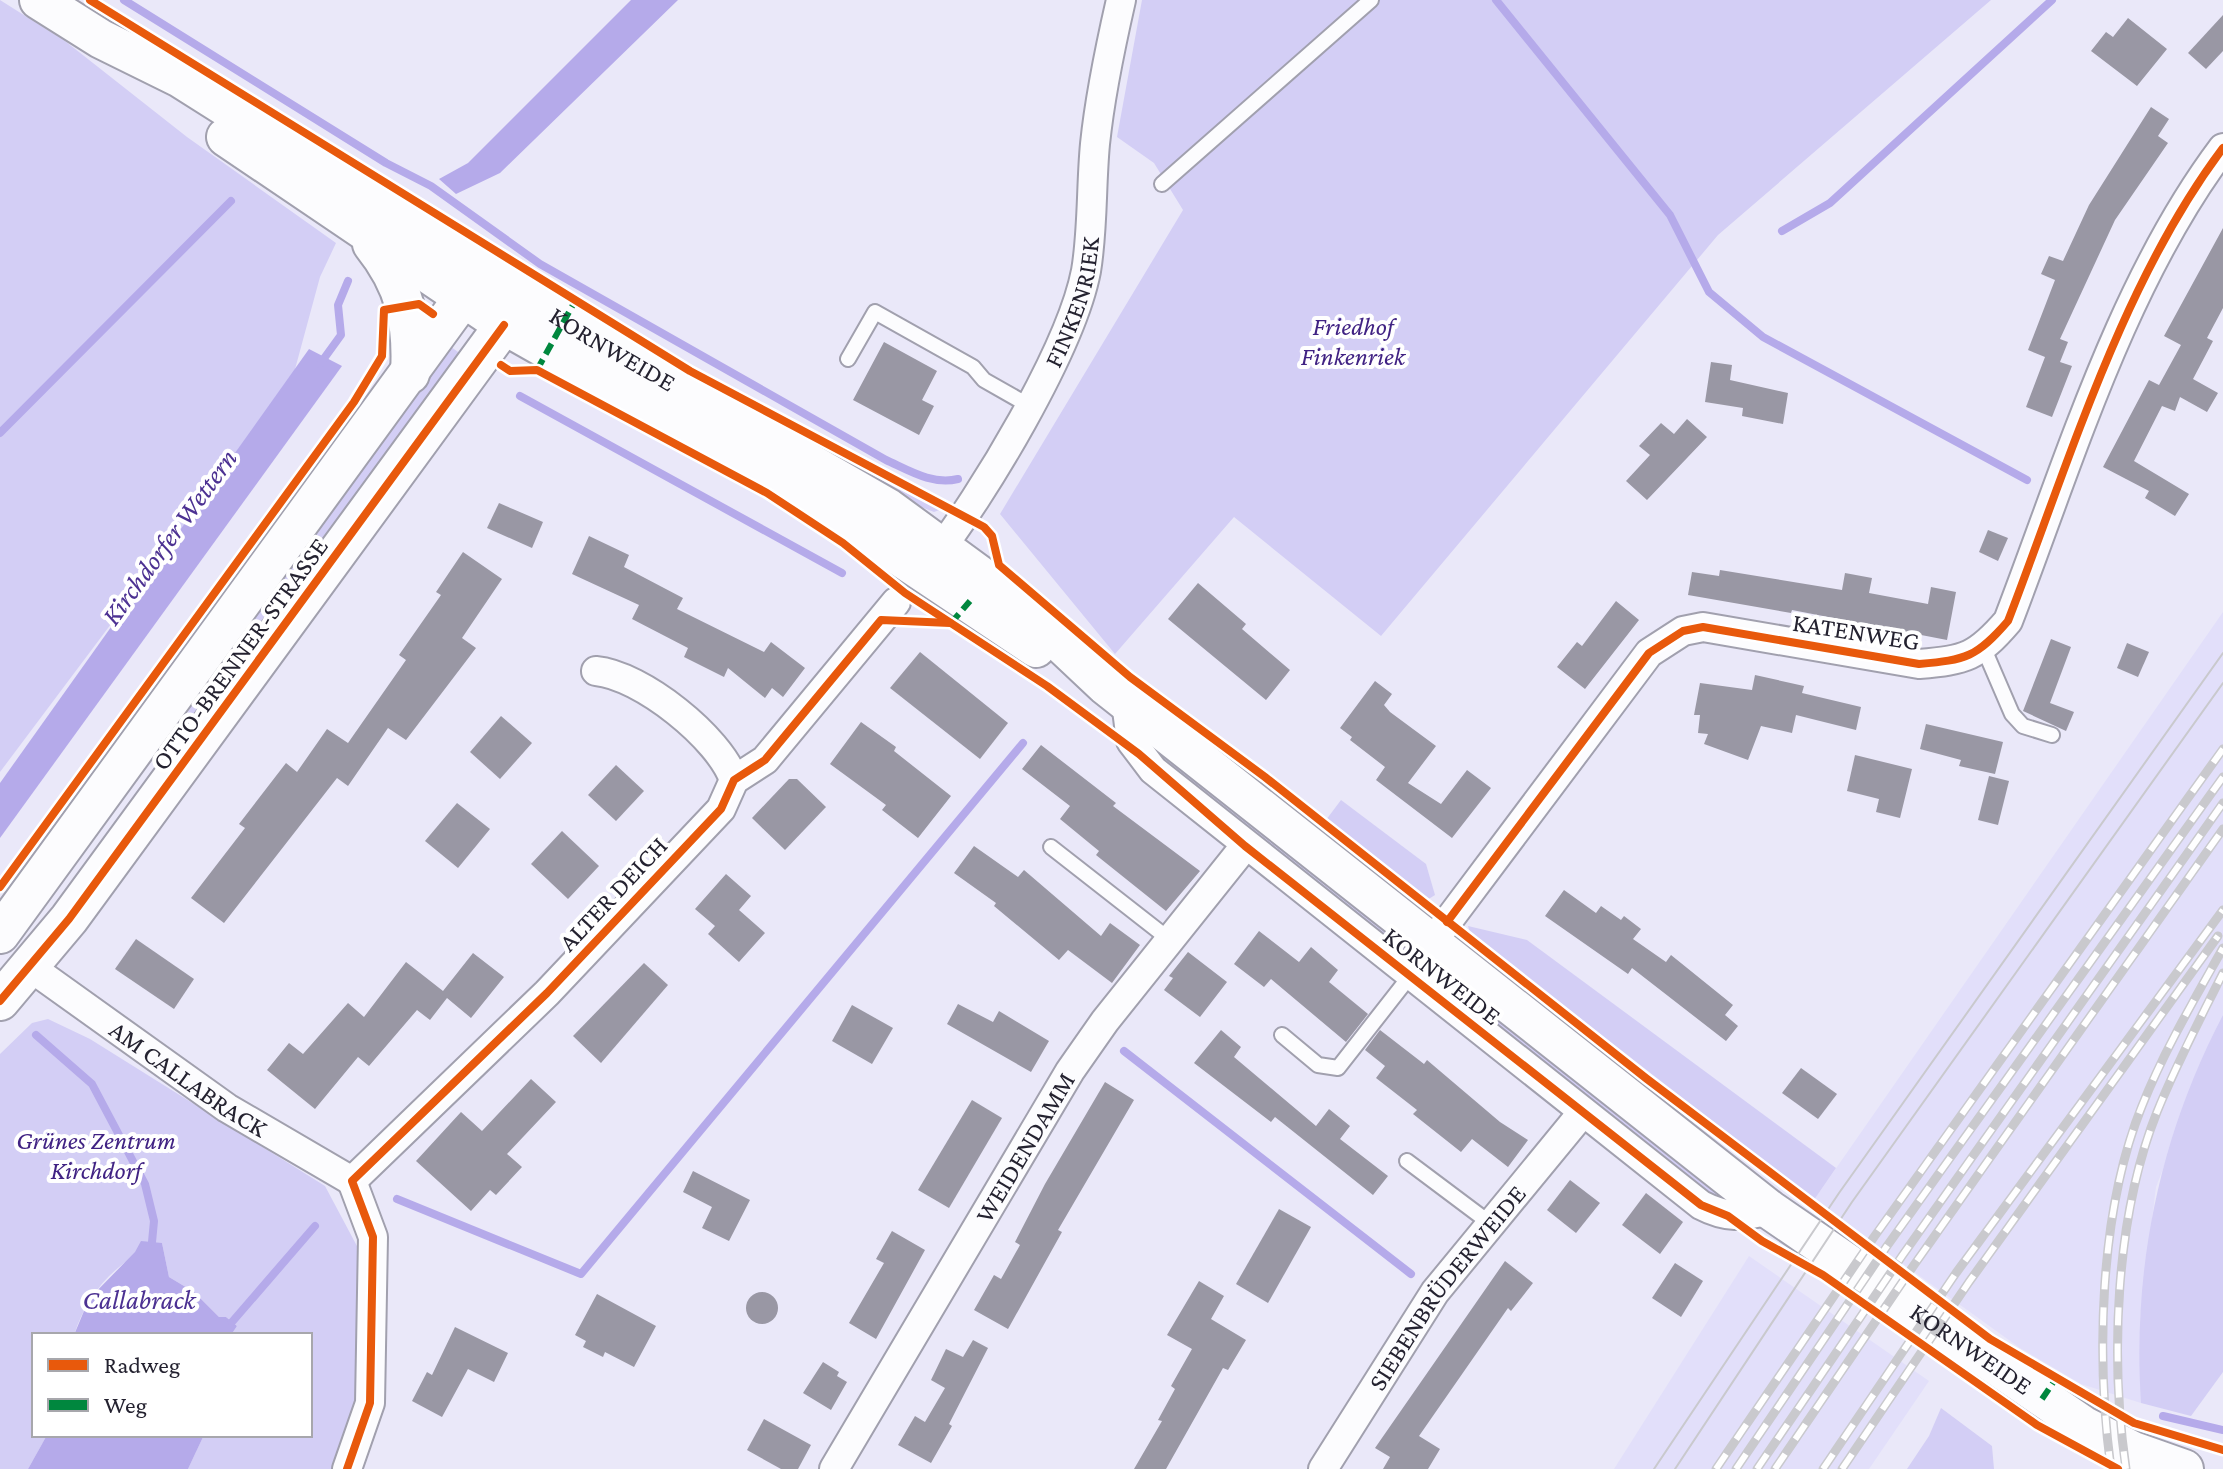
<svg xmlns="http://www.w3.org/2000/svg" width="2223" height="1469" font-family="'Crimson Pro',serif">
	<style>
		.built { fill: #e2dffa }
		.green { fill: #d3cef5 }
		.water { fill: #b5aaea }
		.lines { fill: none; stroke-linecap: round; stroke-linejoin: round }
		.stream { stroke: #b5aaea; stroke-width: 8 }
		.building { fill: #9997a4 }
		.lane-casing { stroke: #a1a0ae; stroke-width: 18 }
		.street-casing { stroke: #a1a0ae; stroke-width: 32 }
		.secondary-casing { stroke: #a1a0ae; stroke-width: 42 }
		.lane { stroke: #fcfcfe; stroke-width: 14 }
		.street { stroke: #fcfcfe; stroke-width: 28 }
		.secondary { stroke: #fcfcfe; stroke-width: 38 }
		.tram { stroke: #c9c9cd; stroke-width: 2 }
		.rail-casing { stroke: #c9c9cd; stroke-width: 9 }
		.rail { stroke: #fff; stroke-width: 6; stroke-dasharray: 18; stroke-linecap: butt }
		.quiet { stroke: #00873e; stroke-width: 6; stroke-dasharray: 12 6; stroke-linecap: butt }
		.cycleway-casing { stroke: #fff; stroke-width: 13 }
		.cycleway { stroke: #e8590c; stroke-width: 8 }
		.labels { text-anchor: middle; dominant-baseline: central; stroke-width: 8; stroke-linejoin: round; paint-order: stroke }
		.street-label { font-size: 26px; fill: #242230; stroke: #fff }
		.park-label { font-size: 26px; font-style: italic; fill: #402283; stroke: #fff }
		.water-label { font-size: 28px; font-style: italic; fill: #4c3192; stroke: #fff }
	</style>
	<rect width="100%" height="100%" fill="#eae8f9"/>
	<g class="built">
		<path d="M2223,612V1015L2156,1187L2140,1318L2141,1403L2081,1384L2020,1348L1814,1200Z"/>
		<path d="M1749,1256L1929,1381L1869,1469H1614Z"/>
	</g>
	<g class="green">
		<path d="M0,0L65,41L187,137L336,243L320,277L291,384L0,772Z"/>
		<path d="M1142,0H1991L1718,235L1381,636L1234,517L1115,654L1000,514L1183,210L1154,163L1117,137Z"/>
		<path d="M447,344L465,357L83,880L76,876L173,741L208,674Z"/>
		<path d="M687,373L913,496L942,509L934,512L911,503Z"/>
		<path d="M1143,738L1735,1206L1723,1208L1157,765Z"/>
		<path d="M1341,800L1426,864L1435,895L1427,900L1326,820Z"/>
		<path d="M1468,926L1527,940L1836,1168L1814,1200L1470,933Z"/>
		<path d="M2223,1015V1372L2191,1416L2141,1403C2132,1267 2160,1135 2223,1015Z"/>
		<path d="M48,1019L90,1039L325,1186L358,1248V1397L335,1469H188L204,1435H310V1335H231L237,1326L226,1317H219L194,1292L169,1277L162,1243C119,1258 88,1291 74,1335H34V1435H47L28,1469H0V1054L32,1023Z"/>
		<path d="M1941,1408L1992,1446L1994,1469H1907L1929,1436Z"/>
	</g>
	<g class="water">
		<path d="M631,0H678L500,173L456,194L439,179L468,163Z"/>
		<path d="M309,349L342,366L0,838V783Z"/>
		<path d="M141,1241L162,1243L169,1277L194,1292L219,1317H226L237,1326L231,1335H74L89,1299L135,1252Z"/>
		<path d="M47,1435H204L188,1469H28Z"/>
	</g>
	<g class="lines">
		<g class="stream">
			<path d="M124,0L386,163L431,186L540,264L886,460C910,471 932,485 958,479"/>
			<path d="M1496,0L1670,215L1709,292L1763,337L2027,480"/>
			<path d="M1782,231L1830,203L2052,0"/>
			<path d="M320,364L341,335L338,305L348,281"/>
			<path d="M520,396L842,573"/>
			<path d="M0,433L231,201"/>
			<path d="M36,1035L92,1084L145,1184L154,1221L152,1242"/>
			<path d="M1124,1051L1411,1274"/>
			<path d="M397,1199L581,1274L1023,743"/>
			<path d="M232,1322L315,1226"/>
			<path d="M2163,1416L2223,1430"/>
		</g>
	</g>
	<g class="building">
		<path d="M2223,15V51L2206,69L2188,53Z"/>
		<path d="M2128,18L2167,49L2137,86L2091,51L2106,32L2113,37Z"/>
		<path d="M2151,107L2169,119L2158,136L2168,143L2115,220L2060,339L2068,342L2060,362L2072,366L2052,417L2026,407L2045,357L2028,350L2055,280L2041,274L2049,256L2063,261L2089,205Z"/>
		<path d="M2223,228V308L2207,338L2213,341L2193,379L2218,393L2207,412L2180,397L2175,411L2162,406L2134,461L2189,494L2175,516L2145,498L2149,491L2103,467L2149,380L2159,385L2181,345L2164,336Z"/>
		<path d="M884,342L937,371L922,400L934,406L919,435L853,400Z"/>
		<path d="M1711,362L1732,365L1730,380L1788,393L1783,424L1742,416L1743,408L1705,402Z"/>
		<path d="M1687,419L1707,437L1647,500L1626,481L1650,455L1639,446L1661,423L1674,434Z"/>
		<path d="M499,503L543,522L532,548L487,528Z"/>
		<path d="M1988,530L2008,538L1998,561L1979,552Z"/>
		<path d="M589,536L629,555L624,567L683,598L677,609L764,652L771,642L805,668L783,697L772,688L765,698L728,668L724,677L684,657L688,648L632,619L639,605L572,574Z"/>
		<path d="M463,552L502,579L462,638L476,648L406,740L388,728L348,786L337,778L224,923L191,898L245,828L239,824L286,763L297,772L327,729L348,743L406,660L399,655L441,595L436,592Z"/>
		<path d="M1720,570L1842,590L1845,573L1872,578L1869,593L1928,604L1931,587L1956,592L1947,640L1792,610L1791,613L1688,595L1692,572L1719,576Z"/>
		<path d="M1198,583L1246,624L1242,629L1290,670L1266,700L1168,619Z"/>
		<path d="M1616,601L1639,620L1585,689L1557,667L1577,642L1582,646Z"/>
		<path d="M2051,639L2071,647L2050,703L2074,712L2066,731L2023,711Z"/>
		<path d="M2127,643L2149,652L2138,677L2117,668Z"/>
		<path d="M920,652L1008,723L980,759L890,688Z"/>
		<path d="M1755,675L1804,686L1802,693L1861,707L1856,730L1796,715L1792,733L1761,726L1748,760L1704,744L1708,734L1698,733L1700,715H1694L1700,683L1752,690Z"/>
		<path d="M1375,681L1392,694L1384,705L1390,712L1436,746L1408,783L1441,804L1467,770L1491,788L1452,838L1376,780L1385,767L1350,740L1352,737L1340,728Z"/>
		<path d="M501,716L532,743L500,779L470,752Z"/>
		<path d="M861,722L896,747L894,751L951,796L918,838L882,810L886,805L830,764Z"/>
		<path d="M1926,724L2003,742L1995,774L1959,766L1961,760L1920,749Z"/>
		<path d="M1041,745L1116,803L1113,806L1200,871L1166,911L1096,855L1099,851L1060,819L1070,806L1022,769Z"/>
		<path d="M1855,755L1912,769L1900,818L1876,812L1879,799L1847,791Z"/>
		<path d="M616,765L644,791L616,821L588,795Z"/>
		<path d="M1989,776L2009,781L1998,825L1978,820Z"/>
		<path d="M789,779H797L826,807L785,850L752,818Z"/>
		<path d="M457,803L490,829L458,868L425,841Z"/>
		<path d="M562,831L599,866L568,899L531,864Z"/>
		<path d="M974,846L1018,877L1024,870L1101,936L1110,923L1140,945L1112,983L1068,950L1059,960L994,906L996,903L954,873Z"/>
		<path d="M726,874L751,896L739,910L765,933L739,962L708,934L715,926L695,909Z"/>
		<path d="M1564,890L1596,913L1601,906L1621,920L1624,916L1641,929L1633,939L1666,962L1671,955L1733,1005L1725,1015L1738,1026L1726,1041L1632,968L1628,974L1545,916Z"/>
		<path d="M1259,931L1299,962L1311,947L1338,970L1329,982L1368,1014L1346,1042L1271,979L1264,987L1234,964Z"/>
		<path d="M136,939L194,979L174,1009L115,969Z"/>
		<path d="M1188,952L1227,982L1200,1017L1164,990L1173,978L1169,976Z"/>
		<path d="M473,953L504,977L471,1018L447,998L430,1020L417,1010L369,1066L358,1057L315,1109L267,1070L289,1043L303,1054L348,1003L364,1017L406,962L443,991Z"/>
		<path d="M644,963L668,985L601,1063L573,1036Z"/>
		<path d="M958,1004L993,1022L999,1011L1049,1041L1031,1072L947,1024Z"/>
		<path d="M852,1005L893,1028L872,1064L832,1041Z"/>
		<path d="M1221,1030L1241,1047L1234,1057L1316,1126L1329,1109L1350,1126L1340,1139L1388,1176L1373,1195L1275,1117L1271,1122L1194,1063Z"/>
		<path d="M1380,1030L1424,1064L1427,1060L1500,1122L1528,1140L1508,1167L1472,1139L1461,1152L1413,1114L1417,1110L1376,1078L1385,1066L1365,1050Z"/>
		<path d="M1801,1068L1837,1094L1818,1119L1782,1093Z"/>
		<path d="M531,1079L556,1102L507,1154L522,1167L496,1195L490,1190L471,1211L416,1161L461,1112L482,1131Z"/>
		<path d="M1105,1082L1134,1100L1058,1230L1062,1232L1008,1329L974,1310L994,1275L1001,1279L1020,1245L1015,1242L1045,1184Z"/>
		<path d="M972,1100L1002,1118L949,1208L918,1190Z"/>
		<path d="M693,1171L750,1200L729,1241L702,1228L712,1207L683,1192Z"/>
		<path d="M1570,1180L1600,1203L1576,1233L1547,1210Z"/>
		<path d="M1646,1193L1683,1222L1660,1254L1622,1225Z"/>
		<path d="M1279,1209L1311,1227L1268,1303L1236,1284Z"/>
		<path d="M892,1231L925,1250L876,1339L849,1323L884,1263L876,1259Z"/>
		<path d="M1505,1261L1533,1283L1511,1311L1508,1308L1419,1436L1440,1449L1428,1469H1383L1390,1457L1375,1448Z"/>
		<path d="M1675,1263L1703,1281L1681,1317L1652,1298Z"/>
		<path d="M1199,1281L1224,1296L1211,1319L1246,1340L1228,1370L1223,1368L1166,1469H1134L1162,1421L1158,1420L1175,1389L1171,1386L1192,1349L1167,1335Z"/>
		<circle cx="762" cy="1308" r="16"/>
		<path d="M597,1294L656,1326L634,1367L605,1352L603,1357L583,1347L586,1341L575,1335Z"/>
		<path d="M455,1327L508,1353L494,1382L468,1369L442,1417L412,1401L427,1372L432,1375Z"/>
		<path d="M973,1340L988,1348L949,1424L952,1426L931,1463L898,1445L915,1416L925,1422L945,1388L931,1380L946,1349L963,1357Z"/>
		<path d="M823,1362L839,1372L837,1376L847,1382L831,1410L803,1393Z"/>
		<path d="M764,1419L811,1445L798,1469H781L747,1450Z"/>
	</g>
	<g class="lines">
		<g class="lane-casing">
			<g id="lane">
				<path d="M1162,184L1371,0"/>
				<path d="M848,359L875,312L973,367L984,380L1028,405"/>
				<path d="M1984,649L2012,714L2023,726L2052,735"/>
				<path d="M1051,847L1170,940"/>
				<path d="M1282,1035L1318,1065L1338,1068L1410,976"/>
				<path d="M1407,1161L1491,1224"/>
			</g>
		</g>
		<g class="street-casing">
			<g id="street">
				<path id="s1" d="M932,560C982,497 1071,349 1086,271C1093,230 1091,186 1095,144C1100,95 1110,48 1121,0"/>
				<path d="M596,671C641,675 720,738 734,780"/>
				<path d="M1126,702L1131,741L1153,770L1701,1205C1726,1218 1743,1217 1770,1210"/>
				<path d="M1430,945L1649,653L1683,631L1703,627L1919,664C1966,660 1977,657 2008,621C2068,465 2122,282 2223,148"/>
				<path id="s2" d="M30,967L227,1108L352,1181"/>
				<path d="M352,1181L547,993L721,809L734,780L765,760L896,602"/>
				<path d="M347,1469L370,1403L373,1237L352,1181"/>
				<path id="s3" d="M834,1469L1070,1071L1105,1021L1245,846"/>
				<path id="s4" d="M1323,1469L1435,1292L1583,1112"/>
			</g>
		</g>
		<g class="secondary-casing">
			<g id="secondary">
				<path id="s5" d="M39,0L101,39L180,78L586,334L888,508L1019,604L1105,685L1770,1210L2084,1426L2133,1451L2184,1469"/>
				<path d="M226,137L504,325L824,506L1036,648"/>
				<path d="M372,244C405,285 413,323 410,374"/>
				<path d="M0,934L463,298L484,287"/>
				<path d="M0,1001L69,919L504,325L506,301"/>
			</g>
		</g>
		<use href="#lane" class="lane"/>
		<use href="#street" class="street"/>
		<use href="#secondary" class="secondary"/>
		<g class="tram">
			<path d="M1654,1469L1839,1193L2223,653"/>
			<path d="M1675,1469L1852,1202L2223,683"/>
		</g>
		<g class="rail-casing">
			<g id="rail">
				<path d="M1716,1469L1874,1237L2223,749"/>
				<path d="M1736,1469L1887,1246L2223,777"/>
				<path d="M1757,1469L1902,1256L2223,803"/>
				<path d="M1775,1469L1914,1265L2223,829"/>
				<path d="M1823,1469L1956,1273L2223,910"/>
				<path d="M1842,1469L1969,1282L2218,936"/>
				<path d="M2111,1469C2096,1357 2099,1212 2142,1106C2164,1051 2194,1000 2223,948"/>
				<path d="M2126,1469C2110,1358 2115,1217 2157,1112C2176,1065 2200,1019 2223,973"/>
			</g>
		</g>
		<use href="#rail" class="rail"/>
		<g class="quiet">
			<path d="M537,370L574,303"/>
			<path d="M951,623L970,601"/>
			<path d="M2042,1399L2055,1380"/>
		</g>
		<g class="cycleway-casing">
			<g id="cycleway">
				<path d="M90,0L690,371L984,527L992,536L999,565L1130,677L1265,777L1647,1079L1990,1339L2134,1423L2223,1450"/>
				<path d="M501,365L510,371L537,370L767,493L843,543L905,593L1047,686L1139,754L1245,846L1701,1205L1728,1216L1762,1241L1823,1275L2037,1425L2118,1469"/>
				<path d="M0,887L354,402L382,356L384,310L419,304L433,314"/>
				<path d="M1447,922L1649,653L1683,631L1703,627L1919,664C1966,660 1977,657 2008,621C2068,465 2122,282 2223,148"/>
				<path d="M0,1001L69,919L504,325"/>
				<path d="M347,1469L370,1403L373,1237L352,1181L547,993L721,809L734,780L765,760L881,620L950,623"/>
			</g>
		</g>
		<use href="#cycleway" class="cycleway"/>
	</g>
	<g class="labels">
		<g class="street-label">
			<text stroke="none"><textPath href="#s1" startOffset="296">FINKENRIEK</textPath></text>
			<text stroke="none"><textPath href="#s5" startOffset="672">KORNWEIDE</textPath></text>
			<text transform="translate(1856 632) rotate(9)">KATENWEG</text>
			<text transform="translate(240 654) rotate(-54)">OTTO-BRENNER-STRASSE</text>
			<text transform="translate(613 894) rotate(-47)">ALTER DEICH</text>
			<text transform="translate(1442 976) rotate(38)">KORNWEIDE</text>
			<text stroke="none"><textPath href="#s2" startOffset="194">AM CALLABRACK</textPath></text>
			<text stroke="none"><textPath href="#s3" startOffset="374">WEIDENDAMM</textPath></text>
			<text stroke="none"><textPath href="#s4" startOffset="220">SIEBENBRÜDERWEIDE</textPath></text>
			<text stroke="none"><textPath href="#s5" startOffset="2362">KORNWEIDE</textPath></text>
		</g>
		<g class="park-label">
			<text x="1353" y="326">Friedhof<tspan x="1353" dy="30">Finkenriek</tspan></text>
			<text x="96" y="1140">Grünes Zentrum<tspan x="96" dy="30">Kirchdorf</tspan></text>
		</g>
		<g class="water-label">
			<text transform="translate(169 537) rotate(-54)">Kirchdorfer Wettern</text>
			<text x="139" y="1299">Callabrack</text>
		</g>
	</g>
	<rect x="32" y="1333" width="280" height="104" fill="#ffffff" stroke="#a7a7ac" stroke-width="2"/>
	<rect x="48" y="1359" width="40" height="12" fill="#e8590c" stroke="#a7a7ac" stroke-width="2"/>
	<text x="104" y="1373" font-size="24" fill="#242230">Radweg</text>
	<rect x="48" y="1399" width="40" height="12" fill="#00873e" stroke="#a7a7ac" stroke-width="2"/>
	<text x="104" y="1413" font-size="24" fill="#242230">Weg</text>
</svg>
